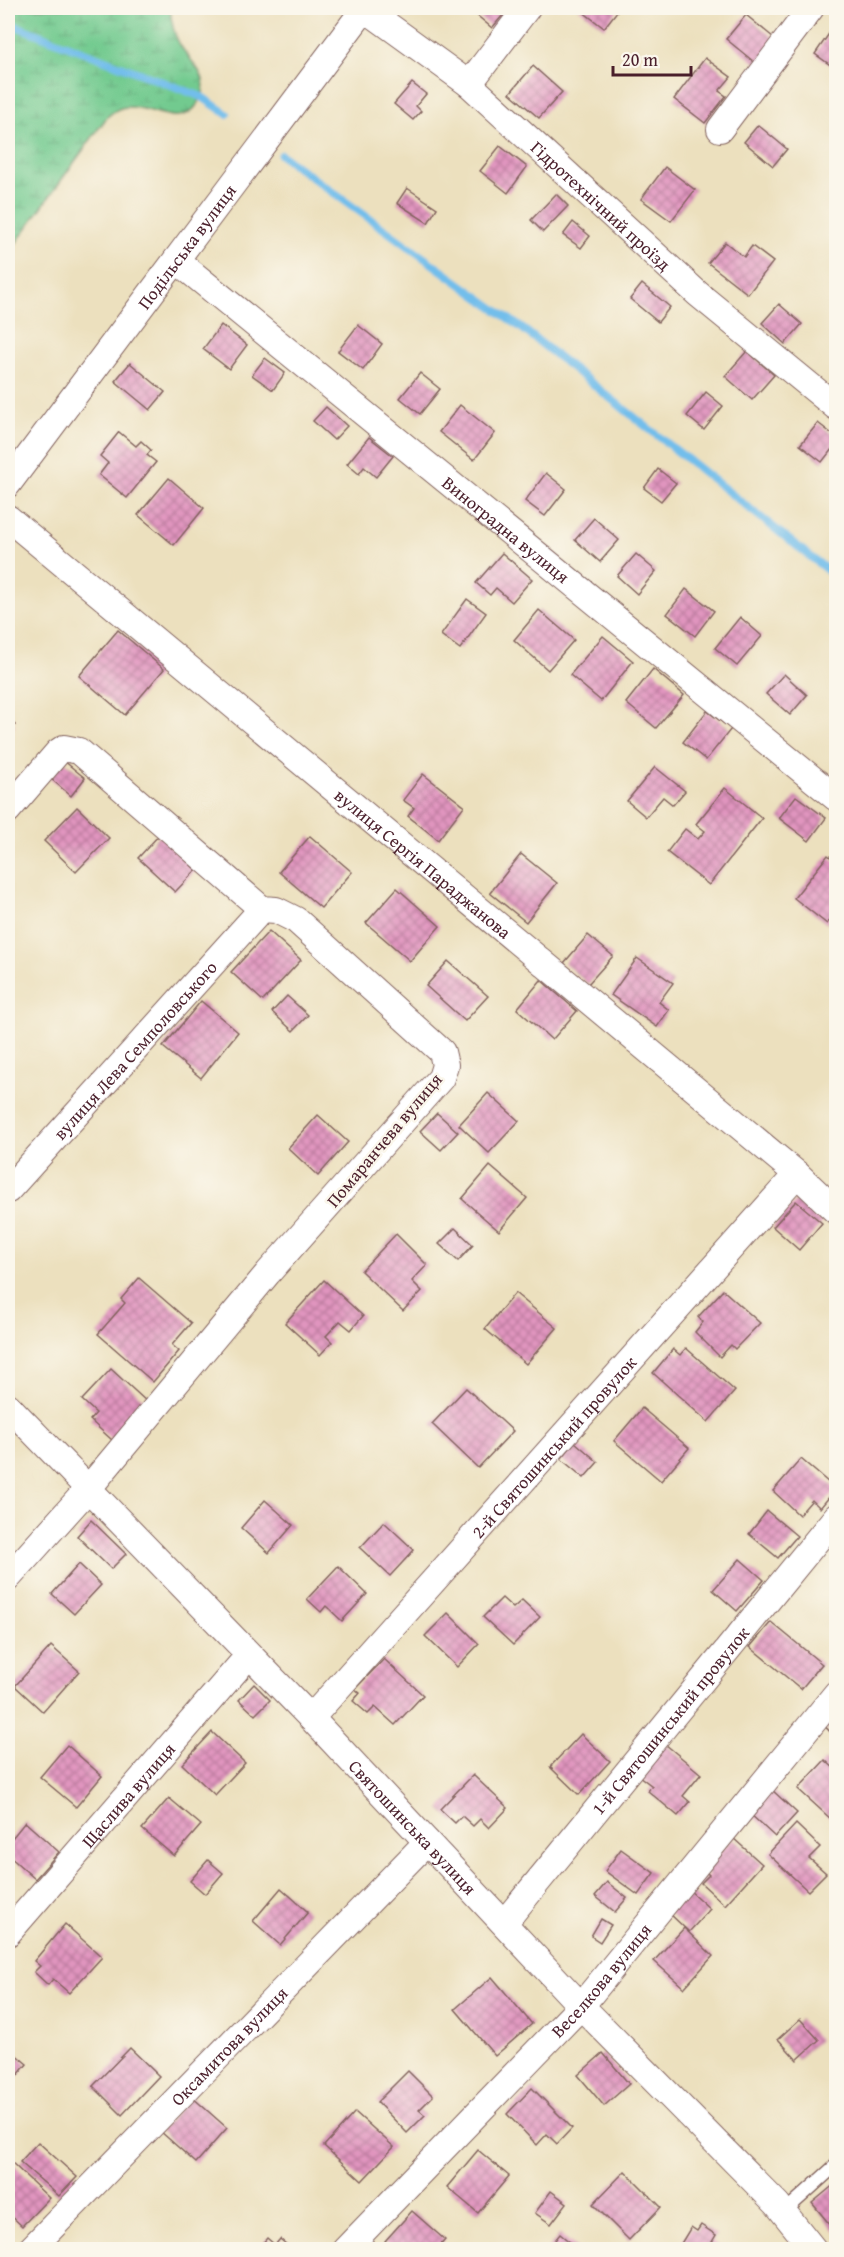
<svg xmlns="http://www.w3.org/2000/svg" width="844" height="2257" font-family="'Gentium Book Plus',serif">
	<style>
		.wetland { fill: url(#wetland-marsh); stroke: #5e745d; stroke-width: 1.5 }
		.lines { fill: none; stroke-linecap: round; stroke-linejoin: round }
		.stream { stroke: #72beeb; stroke-width: 8 }
		.building { fill: url(#building-cross-hatch) }
		.lane-casing { stroke: #83635e; stroke-width: 15 }
		.street-casing { stroke: #83635e; stroke-width: 28 }
		.lane { stroke: #fff; stroke-width: 12 }
		.street { stroke: #fff; stroke-width: 26 }
		.labels { text-anchor: middle; dominant-baseline: central; stroke-width: 5; stroke-linejoin: round; paint-order: stroke }
		.street-label { font-size: 18px; fill: #4a1f2b; stroke: #fbf7ec }
	</style>
	<defs>
		<pattern id="wetland-marsh" width="20" height="14" patternUnits="userSpaceOnUse" patternTransform="scale(1.5)"><rect width="20" height="14" fill="#72ca8f"/><path d="M1 5h8M5 5V1M11 12h8M15 12V8" fill="none" stroke="#64ad7c"/></pattern>
		<pattern id="building-cross-hatch" width="8" height="8" patternUnits="userSpaceOnUse" patternTransform="scale(1.5)"><rect width="8" height="8" fill="#e195bf"/><path d="M0 0l8 8M0 8l8-8" fill="none" stroke="#b8799b"/></pattern>
	</defs>
	<rect width="100%" height="100%" fill="#fbf7ec"/>
	<filter id="ink" filterUnits="userSpaceOnUse"><feTurbulence type="fractalNoise" baseFrequency=".0167" numOctaves="2"/><feDisplacementMap in="SourceGraphic" scale="12" xChannelSelector="R" yChannelSelector="G"/><feConvolveMatrix kernelMatrix="1 2 1 2 8 2 1 2 1" color-interpolation-filters="sRGB"/></filter>
	<filter id="wash" filterUnits="userSpaceOnUse"><feTurbulence type="fractalNoise" baseFrequency=".008" numOctaves="4" result="noise"/><feDisplacementMap in="SourceGraphic" scale="24" xChannelSelector="R" yChannelSelector="G"/><feGaussianBlur stdDeviation="1.35" result="paint"/><feColorMatrix in="noise" values="0 0 0 0 0 0 0 0 0 0 0 0 0 0 0 0 0 1.4 0 .05"/><feComposite in="paint" operator="in"/></filter>
	<g filter="url(#wash)">
		<rect width="100%" height="100%" fill="#ece0be"/>
		<path class="wetland" d="M8,8H170C171,20 173,32 179,43C191,65 216,77 197,105C179,130 150,105 127,107C119,107 113,112 107,117L8,254Z"/>
		<g class="lines">
			<g class="stream">
				<path d="M8,23L202,97L227,114"/>
				<path d="M281,155L523,329L836,577"/>
			</g>
		</g>
		<g id="blocks">
			<g class="building">
				<path d="M468,8H509L492,28Z"/>
				<path d="M578,8H615L618,10L604,28Z"/>
				<path d="M746,15L779,42L759,66L726,39Z"/>
				<path d="M835,25L836,26V69L815,54Z"/>
				<path d="M705,58L731,77L719,91L726,96L705,123L674,99Z"/>
				<path d="M533,66L562,92L539,118L510,93Z"/>
				<path d="M412,83L426,94L416,106L421,111L413,120L394,104Z"/>
				<path d="M758,125L787,149L773,166L744,142Z"/>
				<path d="M500,146L527,167L508,193L480,171Z"/>
				<path d="M665,167L695,190L671,221L641,199Z"/>
				<path d="M407,188L437,208L428,223L397,203Z"/>
				<path d="M556,194L568,206L543,232L531,220Z"/>
				<path d="M573,222L590,236L581,248L563,235Z"/>
				<path d="M725,242L744,257L752,246L773,262L748,294L708,263Z"/>
				<path d="M642,284L670,307L658,322L630,299Z"/>
				<path d="M779,304L802,324L785,344L762,323Z"/>
				<path d="M221,325L247,345L229,369L203,349Z"/>
				<path d="M358,325L382,344L363,370L338,351Z"/>
				<path d="M747,351L774,375L752,400L725,376Z"/>
				<path d="M265,358L285,373L273,390L252,375Z"/>
				<path d="M130,363L165,392L150,410L115,381Z"/>
				<path d="M420,373L440,389L420,414L400,398Z"/>
				<path d="M706,392L723,406L704,430L687,416Z"/>
				<path d="M460,405L495,433L474,460L439,432Z"/>
				<path d="M326,407L347,426L334,440L313,421Z"/>
				<path d="M818,423L836,437V444L822,462L800,445Z"/>
				<path d="M119,432L136,446L141,441L151,450L147,455L156,462L127,498L99,475L108,463L100,456Z"/>
				<path d="M369,437L393,456L376,477L364,467L359,474L347,464Z"/>
				<path d="M658,469L676,483L661,501L644,488Z"/>
				<path d="M546,473L566,489L545,516L525,501Z"/>
				<path d="M169,478L204,508L174,545L138,515Z"/>
				<path d="M594,518L619,540L600,562L575,540Z"/>
				<path d="M502,553L532,579L512,602L496,588L490,595L476,583Z"/>
				<path d="M636,554L656,571L637,594L617,576Z"/>
				<path d="M686,589L714,611L695,636L667,614Z"/>
				<path d="M467,599L486,613L460,649L441,635Z"/>
				<path d="M539,610L574,640L548,670L514,640Z"/>
				<path d="M740,617L762,636L737,666L715,648Z"/>
				<path d="M118,630L164,669L125,715L79,676Z"/>
				<path d="M603,636L633,661L601,701L570,675Z"/>
				<path d="M653,669L684,695L656,728L626,703Z"/>
				<path d="M784,674L807,695L790,715L766,694Z"/>
				<path d="M707,711L731,729L706,760L683,742Z"/>
				<path d="M8,718L15,725L8,734Z"/>
				<path d="M64,761L85,778L71,796L50,778Z"/>
				<path d="M655,767L685,791L673,805L663,797L646,817L627,801Z"/>
				<path d="M423,774L464,806L438,840L408,816L414,808L403,800Z"/>
				<path d="M725,788L762,818L709,885L667,852L685,829L698,839L705,831L696,824Z"/>
				<path d="M796,796L826,818L809,841L779,818Z"/>
				<path d="M77,807L109,838L76,872L44,841Z"/>
				<path d="M159,835L196,870L175,892L138,858Z"/>
				<path d="M310,836L352,872L321,908L279,872Z"/>
				<path d="M521,854L557,883L526,922L490,893Z"/>
				<path d="M828,855L836,862V912L827,924L794,898Z"/>
				<path d="M397,888L440,926L410,961L366,923Z"/>
				<path d="M269,931L301,960L263,1001L231,972Z"/>
				<path d="M588,935L613,956L588,984L564,963Z"/>
				<path d="M637,958L673,983L659,1002L669,1010L657,1027L611,995Z"/>
				<path d="M448,961L488,996L465,1021L426,986Z"/>
				<path d="M541,980L577,1011L552,1040L517,1009Z"/>
				<path d="M287,996L308,1015L293,1031L272,1012Z"/>
				<path d="M201,1001L238,1032L201,1078L163,1047Z"/>
				<path d="M488,1093L519,1121L489,1153L459,1125Z"/>
				<path d="M437,1113L458,1132L441,1150L420,1131Z"/>
				<path d="M318,1115L348,1142L318,1176L288,1148Z"/>
				<path d="M490,1166L527,1198L499,1231L462,1199Z"/>
				<path d="M796,1201L822,1223L799,1250L773,1227Z"/>
				<path d="M455,1228L473,1245L458,1261L439,1244Z"/>
				<path d="M396,1234L427,1265L412,1281L422,1291L403,1311L361,1271Z"/>
				<path d="M139,1278L191,1323L172,1345L179,1351L153,1382L98,1334L125,1303L121,1299Z"/>
				<path d="M324,1280L363,1316L351,1330L340,1321L326,1336L332,1342L320,1355L285,1323Z"/>
				<path d="M723,1290L760,1323L735,1349L731,1345L720,1357L695,1332L703,1322L698,1317Z"/>
				<path d="M515,1293L557,1328L526,1364L485,1329Z"/>
				<path d="M686,1348L735,1391L708,1422L653,1373L673,1349L680,1355Z"/>
				<path d="M111,1369L147,1402L112,1440L90,1420L96,1413L82,1400Z"/>
				<path d="M466,1388L513,1431L478,1468L432,1424Z"/>
				<path d="M642,1408L689,1448L661,1481L614,1441Z"/>
				<path d="M575,1442L598,1462L584,1478L561,1459Z"/>
				<path d="M801,1459L836,1489L820,1508L812,1500L799,1515L773,1491Z"/>
				<path d="M265,1500L293,1525L269,1553L241,1528Z"/>
				<path d="M767,1511L797,1536L778,1558L749,1534Z"/>
				<path d="M91,1520L126,1554L111,1569L77,1536Z"/>
				<path d="M384,1522L414,1550L390,1576L360,1548Z"/>
				<path d="M740,1559L764,1580L737,1611L713,1590Z"/>
				<path d="M79,1564L101,1585L74,1614L52,1594Z"/>
				<path d="M338,1566L367,1594L342,1621L326,1606L321,1612L307,1599Z"/>
				<path d="M502,1598L513,1608L522,1600L540,1617L513,1645L483,1617Z"/>
				<path d="M448,1613L479,1644L457,1667L425,1636Z"/>
				<path d="M771,1622L822,1664L801,1689L750,1647Z"/>
				<path d="M51,1646L79,1671L43,1712L15,1686Z"/>
				<path d="M384,1659L423,1695L395,1725L375,1707L368,1714L353,1701L360,1693L355,1689Z"/>
				<path d="M254,1684L270,1700L255,1715L239,1700Z"/>
				<path d="M836,1700V1738L818,1719Z"/>
				<path d="M212,1732L245,1763L215,1795L182,1764Z"/>
				<path d="M581,1734L610,1761L579,1795L550,1767Z"/>
				<path d="M665,1744L701,1774L683,1796L690,1802L678,1816L648,1791L652,1786L639,1776Z"/>
				<path d="M67,1745L102,1776L76,1807L40,1777Z"/>
				<path d="M825,1760L836,1770V1817L833,1821L798,1789Z"/>
				<path d="M473,1775L508,1808L489,1828L480,1819L473,1826L462,1816L455,1823L440,1809Z"/>
				<path d="M771,1789L797,1813L775,1837L749,1813Z"/>
				<path d="M169,1798L201,1825L174,1856L142,1829Z"/>
				<path d="M25,1822L59,1852L35,1879L8,1855V1843Z"/>
				<path d="M796,1824L820,1847L809,1858L826,1873L808,1891L768,1854Z"/>
				<path d="M733,1838L762,1864L725,1905L701,1883L709,1875L704,1870Z"/>
				<path d="M621,1849L654,1873L638,1895L605,1871Z"/>
				<path d="M208,1860L223,1873L205,1894L190,1881Z"/>
				<path d="M607,1882L627,1898L615,1912L595,1896Z"/>
				<path d="M281,1888L308,1912L280,1945L253,1921Z"/>
				<path d="M688,1889L710,1909L689,1932L667,1911Z"/>
				<path d="M601,1919L611,1925L600,1942L591,1936Z"/>
				<path d="M65,1924L102,1957L69,1993L53,1979L48,1985L34,1972L40,1966L34,1961Z"/>
				<path d="M684,1928L713,1956L684,1988L654,1961Z"/>
				<path d="M492,1977L532,2024L495,2056L455,2009Z"/>
				<path d="M800,2019L819,2040L797,2060L778,2039Z"/>
				<path d="M8,2048L27,2064L8,2087Z"/>
				<path d="M130,2048L159,2076L122,2115L93,2086Z"/>
				<path d="M603,2053L629,2084L604,2106L578,2075Z"/>
				<path d="M408,2071L433,2096L419,2110L425,2115L407,2133L377,2102Z"/>
				<path d="M532,2088L572,2128L557,2144L547,2134L537,2145L507,2114Z"/>
				<path d="M191,2096L227,2128L196,2163L160,2131Z"/>
				<path d="M355,2112L394,2147L362,2181L324,2146Z"/>
				<path d="M38,2142L77,2177L59,2196L20,2162Z"/>
				<path d="M478,2150L509,2176L478,2213L447,2187Z"/>
				<path d="M8,2159L49,2198L22,2226L8,2213Z"/>
				<path d="M625,2171L661,2207L629,2240L593,2204Z"/>
				<path d="M836,2183V2232L812,2203Z"/>
				<path d="M551,2191L567,2203L551,2224L535,2213Z"/>
				<path d="M412,2211L445,2240L436,2250H395L385,2241Z"/>
				<path d="M701,2225L716,2235L712,2242L720,2247L718,2250H677L691,2227L697,2231Z"/>
				<path d="M560,2234L577,2248L576,2250H547Z"/>
				<path d="M267,2238L275,2245L280,2239L293,2250H257Z"/>
			</g>
		</g>
	</g>
	<g filter="url(#ink)">
		<use href="#blocks" fill-opacity="0" stroke="#83635e" stroke-width="1.5"/>
		<g class="lines">
			<g class="lane-casing">
				<path id="lane" d="M784,2212L836,2165"/>
			</g>
			<g class="street-casing">
				<g id="street">
					<path id="s1" d="M364,8L469,84L698,294L836,407"/>
					<path d="M469,84L527,8"/>
					<path d="M720,129L811,8"/>
					<path id="s2" d="M176,260L836,798"/>
					<path id="s3" d="M8,484L365,8"/>
					<path id="s4" d="M8,518L797,1174L836,1211"/>
					<path d="M8,810L58,752L64,748L79,751L262,909L276,910L296,920L442,1052L445,1065L441,1078L268,1273L88,1489L8,1578"/>
					<path id="s5" d="M8,1190L262,909"/>
					<path id="s6" d="M8,1406L311,1718L581,2006L777,2204L814,2250"/>
					<path id="s7" d="M311,1718L797,1174"/>
					<path id="s8" d="M504,1923L836,1517"/>
					<path id="s9" d="M8,1933L249,1655"/>
					<path id="s10" d="M30,2250L427,1842"/>
					<path id="s11" d="M345,2250L581,2006L836,1694"/>
				</g>
			</g>
			<use href="#lane" class="lane"/>
			<use href="#street" class="street"/>
		</g>
	</g>
	<g class="labels">
		<g class="street-label">
			<text stroke="none"><textPath href="#s1" startOffset="309">Гідротехнічний проїзд</textPath></text>
			<text stroke="none"><textPath href="#s3" startOffset="297">Подільська вулиця</textPath></text>
			<text stroke="none"><textPath href="#s2" startOffset="426">Виноградна вулиця</textPath></text>
			<text stroke="none"><textPath href="#s4" startOffset="540">вулиця Сергія Параджанова</textPath></text>
			<text stroke="none"><textPath href="#s5" startOffset="189">вулиця Лева Семполовського</textPath></text>
			<text transform="translate(384 1140) rotate(-50)">Помаранчева вулиця</text>
			<text stroke="none"><textPath href="#s7" startOffset="364">2-й Святошинський провулок</textPath></text>
			<text stroke="none"><textPath href="#s8" startOffset="262">1-й Святошинський провулок</textPath></text>
			<text stroke="none"><textPath href="#s9" startOffset="183">Щаслива вулиця</textPath></text>
			<text stroke="none"><textPath href="#s6" startOffset="584">Святошинська вулиця</textPath></text>
			<text stroke="none"><textPath href="#s11" startOffset="372">Веселкова вулиця</textPath></text>
			<text stroke="none"><textPath href="#s10" startOffset="285">Оксамитова вулиця</textPath></text>
		</g>
	</g>
	<rect width="844" height="2257" fill="none" stroke="#fbf7ec" stroke-width="30"/>
	<path d="M613 66v9h78v-9" fill="none" stroke="#4a1f2b" stroke-width="3"/>
	<text x="622" y="66" font-size="18" fill="#4a1f2b" stroke="#fbf7ec" stroke-width="4.5" paint-order="stroke">20 m</text>
</svg>
